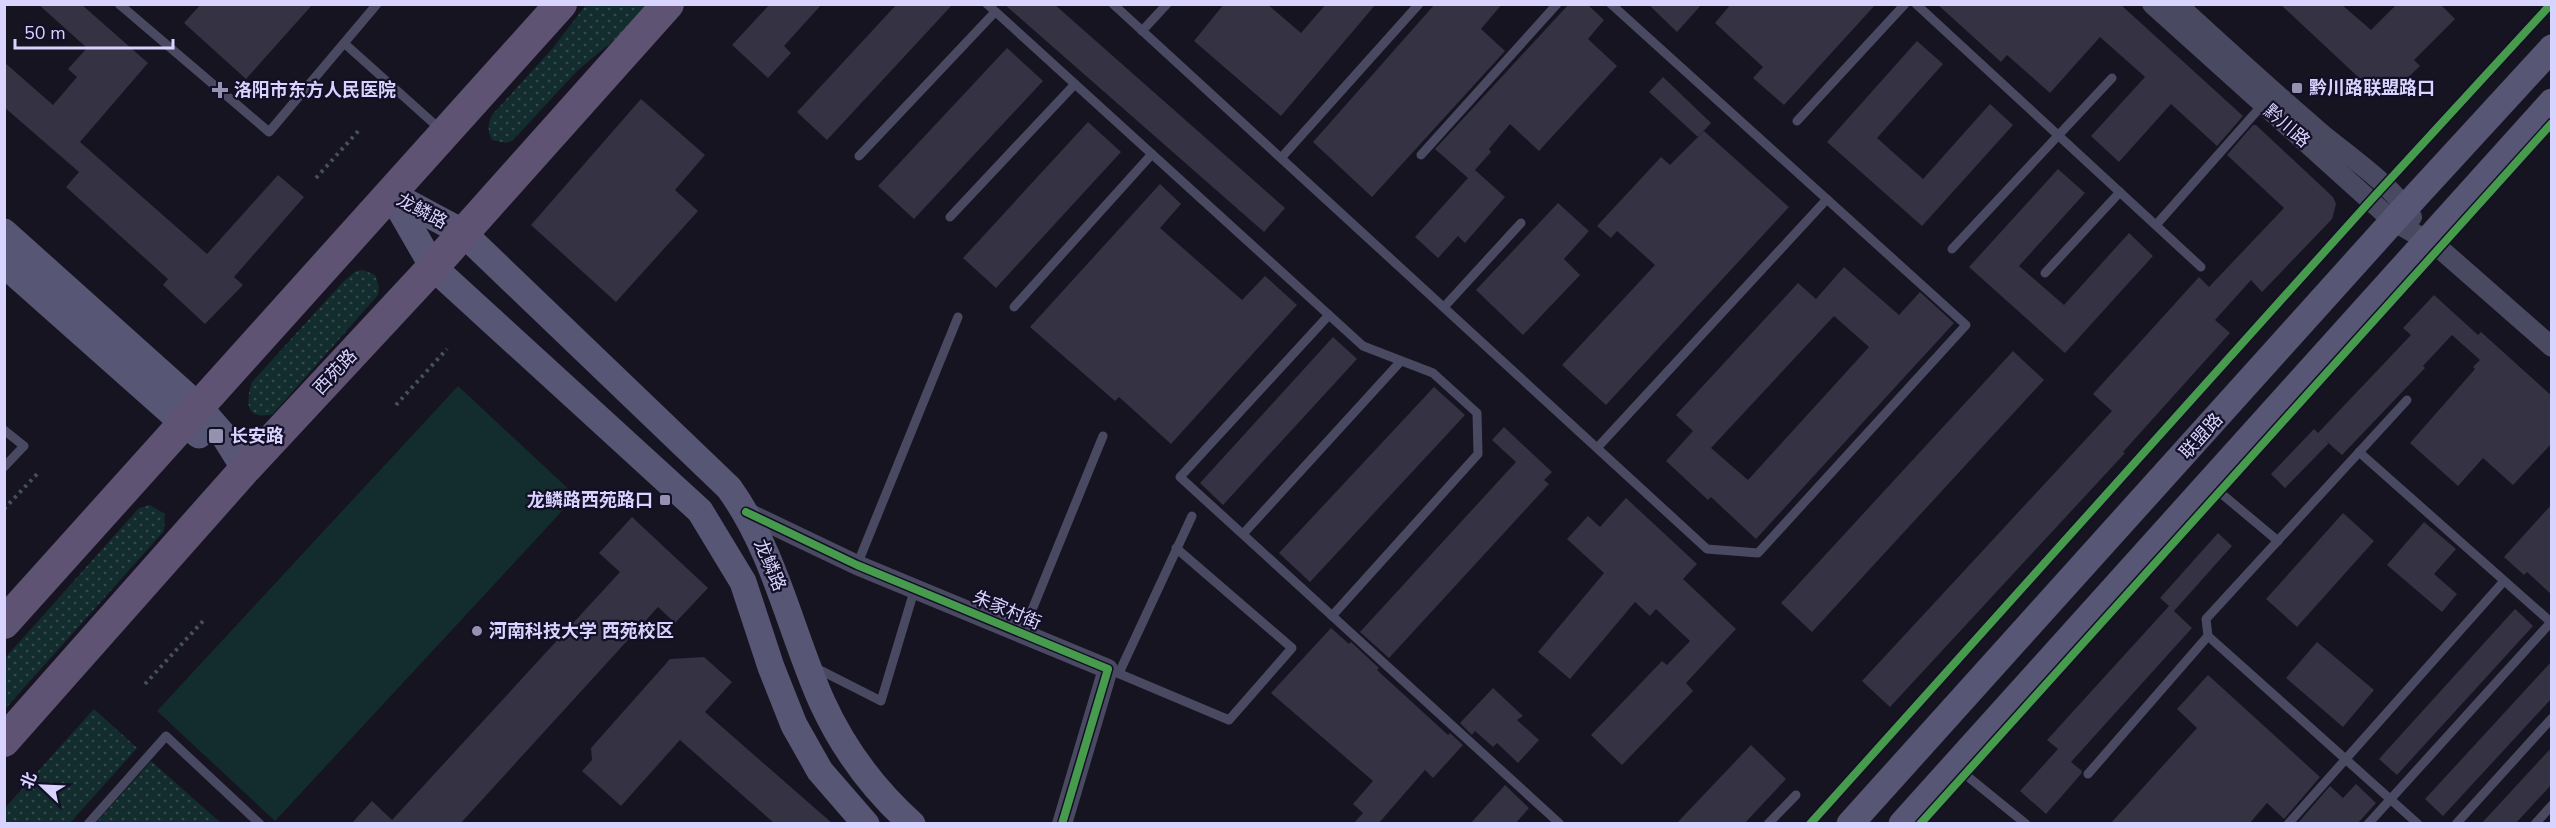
<svg xmlns="http://www.w3.org/2000/svg" width="2556" height="828" font-family="'Nunito Sans','Noto Sans SC',sans-serif">
	<style>
		.grass { fill: url(#grass-dots) }
		.garden { fill: #132c2d }
		.building { fill: #343243; fill-rule: evenodd }
		.lines { fill: none; stroke-linecap: round; stroke-linejoin: round }
		.path { stroke: #44505f; stroke-width: 4; stroke-dasharray: 3 4.5; stroke-linecap: butt }
		.service { stroke: #4a4962; stroke-width: 9 }
		.minor { stroke: #4a4962; stroke-width: 20 }
		.secondary { stroke: #575674; stroke-width: 27 }
		.primary { stroke: #5e5373; stroke-width: 32 }
		.cycleway-casing { stroke: #130f26; stroke-width: 11 }
		.cycleway { stroke: #469c4c; stroke-width: 8 }
		.poi-dot { fill: #9591b1; stroke: #130f26; stroke-width: 2 }
		.labels { text-anchor: middle; dominant-baseline: central; stroke-width: 4.5; stroke-linejoin: round; paint-order: stroke }
		.poi-label { font-size: 18px; font-weight: bold; fill: #d9d4ff; stroke: #130f26; text-anchor: start }
		.street-label { font-size: 18px; fill: #d9d4ff; stroke: #130f26 }
	</style>
	<defs>
		<pattern id="grass-dots" width="8" height="8" patternUnits="userSpaceOnUse" patternTransform="scale(1.5)"><rect width="8" height="8" fill="#132c2d"/><path d="M2 2h.1M6 6h.1" fill="none" stroke="#354a4c" stroke-width="1.8" stroke-linecap="round"/></pattern>
	</defs>
	<rect width="100%" height="100%" fill="#161421"/>
	<g class="grass">
		<path d="M586,5H648L620,35L578,70L513,140L507,143L492,140C487,130 488,124 492,115L552,49Z"/>
		<path d="M363,270L375,275L379,287L378,295L273,414C244,421 246,401 252,382L344,281L356,271Z"/>
		<path d="M150,505L165,514L164,531L5,709V658L139,508Z"/>
		<path d="M94,709L137,748L70,823H5V808Z"/>
		<path d="M151,761L221,823H96Z"/>
	</g>
	<path class="garden" d="M458,386L576,496L275,821L157,711Z"/>
	<g class="building">
		<path d="M38,4H81L148,63L80,142L207,254L278,175L304,197L234,277L243,285L205,324L163,285L168,279L66,187L79,172L4,107V62L53,105L77,77L68,69L87,48Z"/>
		<path d="M201,4H313L246,79L184,23Z"/>
		<path d="M770,4H822L784,46L791,53L768,78L732,45Z"/>
		<path d="M897,4H953L827,140L797,112Z"/>
		<path d="M1004,4H1054L1285,208L1264,232Z"/>
		<path d="M1224,4H1267L1301,33L1326,4H1376L1281,116L1194,41Z"/>
		<path d="M1435,4H1502L1481,29L1505,51L1372,197L1313,142Z"/>
		<path d="M1569,4H1587L1604,20L1588,39L1617,66L1539,151L1510,124L1489,149L1491,152L1475,170L1505,197L1465,243L1458,236L1438,258L1415,237L1468,178L1435,149Z"/>
		<path d="M1648,4H1702L1677,32Z"/>
		<path d="M1731,4H1876L1784,105L1753,78L1763,67L1715,23Z"/>
		<path d="M1937,4H2120L2243,116L2217,146L2171,104L2119,162L2091,136L2145,77L2100,37L2050,93L2007,55L2001,62Z"/>
		<path d="M2280,4H2341L2371,30L2397,4H2440L2455,19L2414,60L2420,66L2396,89H2371Z"/>
		<path d="M1917,41L1943,64L1877,138L1923,179L1990,104L2013,125L1922,226L1827,142Z"/>
		<path d="M1007,48L1043,81L914,219L878,186Z"/>
		<path d="M1663,77L1711,123L1698,137L1649,92Z"/>
		<path d="M641,99L705,155L675,190L698,211L616,302L531,225Z"/>
		<path d="M1088,122L1121,152L996,288L963,258Z"/>
		<path d="M2253,125H2256L2333,197L2336,204L2332,219L2262,292L2251,280L2215,320L2230,333L2123,452L2125,453L1890,707L1862,681L2112,411L2093,394L2199,277L2209,287L2284,208L2227,155Z"/>
		<path d="M1704,131L1789,207L1606,405L1562,365L1655,265L1617,231L1611,238L1597,226L1661,157L1670,165Z"/>
		<path d="M2058,169L2085,193L2019,266L2064,305L2129,233L2153,256L2065,353L1969,267Z"/>
		<path d="M1160,184L1181,204L1160,228L1242,300L1265,276L1297,305L1171,444L1119,397L1115,401L1030,327Z"/>
		<path d="M1558,203L1589,231L1564,259L1580,275L1523,335L1476,290Z"/>
		<path d="M1844,267L1899,315L1920,292L1954,323L1756,539L1711,497L1708,500L1666,461L1693,431L1676,415L1798,283L1816,299ZM1834,316L1869,347L1748,480L1711,448Z"/>
		<path d="M2434,295L2478,335L2481,332L2552,396V443L2513,485L2483,458L2458,486L2410,443L2475,369L2473,367L2480,360L2452,335L2423,366L2425,368L2342,455L2325,440L2329,443L2285,488L2271,474L2314,429L2318,433L2411,335L2403,328Z"/>
		<path d="M1333,337L1357,359L1223,505L1200,483Z"/>
		<path d="M2013,351L2044,380L1812,632L1781,603Z"/>
		<path d="M1434,387L1465,415L1310,582L1279,553Z"/>
		<path d="M1504,427L1552,472L1544,480L1549,484L1389,658L1360,632L1516,462L1492,440Z"/>
		<path d="M1626,498L1697,564L1683,579L1736,629L1686,683L1693,691L1622,765L1591,735L1662,661L1667,665L1690,641L1656,609L1650,616L1635,602L1570,679L1538,652L1604,573L1567,539L1588,516L1600,527Z"/>
		<path d="M2552,504V595L2527,572L2524,575L2504,557Z"/>
		<path d="M2343,513L2374,541L2297,627L2266,599Z"/>
		<path d="M632,517L708,588L675,623L658,607L460,824H351L372,801L392,820L620,572L599,553Z"/>
		<path d="M2424,522L2456,549L2434,574L2457,594L2442,612L2387,565Z"/>
		<path d="M2218,533L2232,546L2174,611L2192,628L2071,762L2082,771L2081,774L2046,814L2020,791L2058,749L2047,740L2169,606L2160,598Z"/>
		<path d="M2515,609L2533,626L2397,775L2379,759Z"/>
		<path d="M1331,628L1349,644L1351,642L1379,668L1377,670L1448,735L1450,733L1463,745L1433,778L1425,770L1378,824H1353L1363,813L1353,804L1373,781L1271,693Z"/>
		<path d="M2317,642L2374,690L2343,727L2286,678Z"/>
		<path d="M704,657L732,682L705,712L833,824H775L680,740L621,806L582,771L592,760L591,748L670,659Z"/>
		<path d="M2552,661V698L2443,816L2425,799Z"/>
		<path d="M2208,675L2320,777L2284,819L2267,803L2249,824H2110L2197,728L2177,709Z"/>
		<path d="M1493,688L1523,716L1517,720L1539,740L1518,763L1497,743L1493,747L1475,731L1472,735L1460,723Z"/>
		<path d="M1751,745L1786,779L1744,824H1676Z"/>
		<path d="M2552,747V784L2515,824H2481Z"/>
		<path d="M2356,784L2376,803L2357,824H2297L2330,786L2343,798Z"/>
		<path d="M1505,785L1529,808L1515,824H1470Z"/>
	</g>
	<g class="lines">
		<g class="path">
			<path d="M316,178L361,128"/>
			<path d="M396,405L447,349"/>
			<path d="M4,509L38,473"/>
			<path d="M145,684L203,621"/>
		</g>
		<g class="service">
			<path d="M119,4L269,132L377,4"/>
			<path d="M987,4L1363,346L1433,373L1477,413L1478,454L1332,616"/>
			<path d="M1113,4L1707,549L1758,553L1966,325L1611,4"/>
			<path d="M1916,4L2201,267"/>
			<path d="M1142,31L1167,4"/>
			<path d="M344,43L441,130"/>
			<path d="M1797,121L1905,4"/>
			<path d="M1421,155L1557,4"/>
			<path d="M859,156L995,12"/>
			<path d="M1281,158L1419,4"/>
			<path d="M950,217L1075,84"/>
			<path d="M2156,225L2264,103"/>
			<path d="M1952,249L2112,78"/>
			<path d="M2045,273L2120,192"/>
			<path d="M1014,307L1152,154"/>
			<path d="M1444,307L1521,223"/>
			<path d="M1329,315L1180,477L1560,824"/>
			<path d="M2407,400L2206,619L2208,636L2418,824"/>
			<path d="M4,430L24,446L4,467"/>
			<path d="M1597,448L1827,199"/>
			<path d="M2359,452L2552,623"/>
			<path d="M2211,485L2278,541"/>
			<path d="M1243,534L1401,361"/>
			<path d="M857,565L958,317"/>
			<path d="M1023,632L1103,436"/>
			<path d="M814,667L881,701L915,588"/>
			<path d="M1108,669L1229,720L1292,648L1176,548"/>
			<path d="M1119,673L1192,516"/>
			<path d="M1956,767L2026,824"/>
			<path d="M2088,774L2208,636"/>
			<path d="M88,824L166,736L260,824"/>
			<path d="M1768,824L1796,795"/>
			<path d="M2288,824L2504,581"/>
			<path d="M2368,824L2552,621"/>
			<path d="M2456,824L2552,718"/>
			<path d="M2535,824L2552,805"/>
		</g>
		<g class="minor">
			<path d="M2152,4L2393,221L2438,247L2552,347"/>
			<path d="M2177,4C2225,48 2272,91 2321,133C2350,157 2392,185 2412,217"/>
			<path d="M746,512L857,565L1108,669L1062,824"/>
		</g>
		<g class="secondary">
			<path d="M391,194L462,232L729,488C775,552 790,630 822,702C843,748 874,790 912,824"/>
			<path d="M391,194L433,267L700,511L743,582L771,667L794,725L820,771L866,824"/>
			<path d="M4,232L198,406L225,437L245,469"/>
			<path d="M4,264L183,423L199,435"/>
			<path d="M1850,824L2393,221L2552,48"/>
			<path d="M1902,824L2552,102"/>
		</g>
		<g class="primary">
			<path d="M4,623L561,4"/>
			<path d="M4,741L245,469L433,267L668,4"/>
		</g>
		<g class="cycleway-casing">
			<g id="cycleway">
				<path d="M746,512L857,565L1108,669L1062,824"/>
				<path d="M1810,824L2371,200L2551,4"/>
				<path d="M1920,824L2552,123"/>
			</g>
		</g>
		<use href="#cycleway" class="cycleway"/>
	</g>
	<g class="poi-dot">
		<rect x="2291" y="82" width="12" height="12" rx="3"/>
		<path d="M217 81h6v6h6v6h-6v6h-6v-6h-6v-6h6z"/>
		<rect x="208" y="428" width="16" height="16" rx="3"/>
		<rect x="659" y="494" width="12" height="12" rx="3"/>
		<circle cx="477" cy="631" r="6"/>
	</g>
	<g class="labels">
		<g class="poi-label">
			<text x="2309" y="88">黔川路联盟路口</text>
			<text x="234" y="90">洛阳市东方人民医院</text>
			<text x="230" y="436">长安路</text>
			<text x="653" y="500" text-anchor="end">龙鳞路西苑路口</text>
			<text x="489" y="631">河南科技大学 西苑校区</text>
		</g>
		<g class="street-label">
			<text transform="translate(2287 126) rotate(41)">黔川路</text>
			<text transform="translate(422 211) rotate(28)">龙鳞路</text>
			<text transform="translate(335 372) rotate(-47)">西苑路</text>
			<text transform="translate(2201 436) rotate(-48)">联盟路</text>
			<text transform="translate(770 565) rotate(67)">龙鳞路</text>
			<text transform="translate(1007 610) rotate(23)">朱家村街</text>
		</g>
	</g>
	<rect width="2556" height="828" fill="none" stroke="#d9d4ff" stroke-width="12"/>
	<g transform="translate(42 786) rotate(293)" stroke="#130f26" stroke-width="4.5" paint-order="stroke">
	<path d="M0-4.5L10 22L0 15L-10 22Z" fill="#d9d4ff"/>
	<text y="-9" font-size="16" font-weight="bold" text-anchor="middle" fill="#d9d4ff">北</text>
	</g>
	<path d="M15 39v9h158v-9" fill="none" stroke="#d9d4ff" stroke-width="3"/>
	<text x="24" y="39" font-size="18" fill="#d9d4ff" stroke="#130f26" stroke-width="4.5" paint-order="stroke">50 m</text>
</svg>
